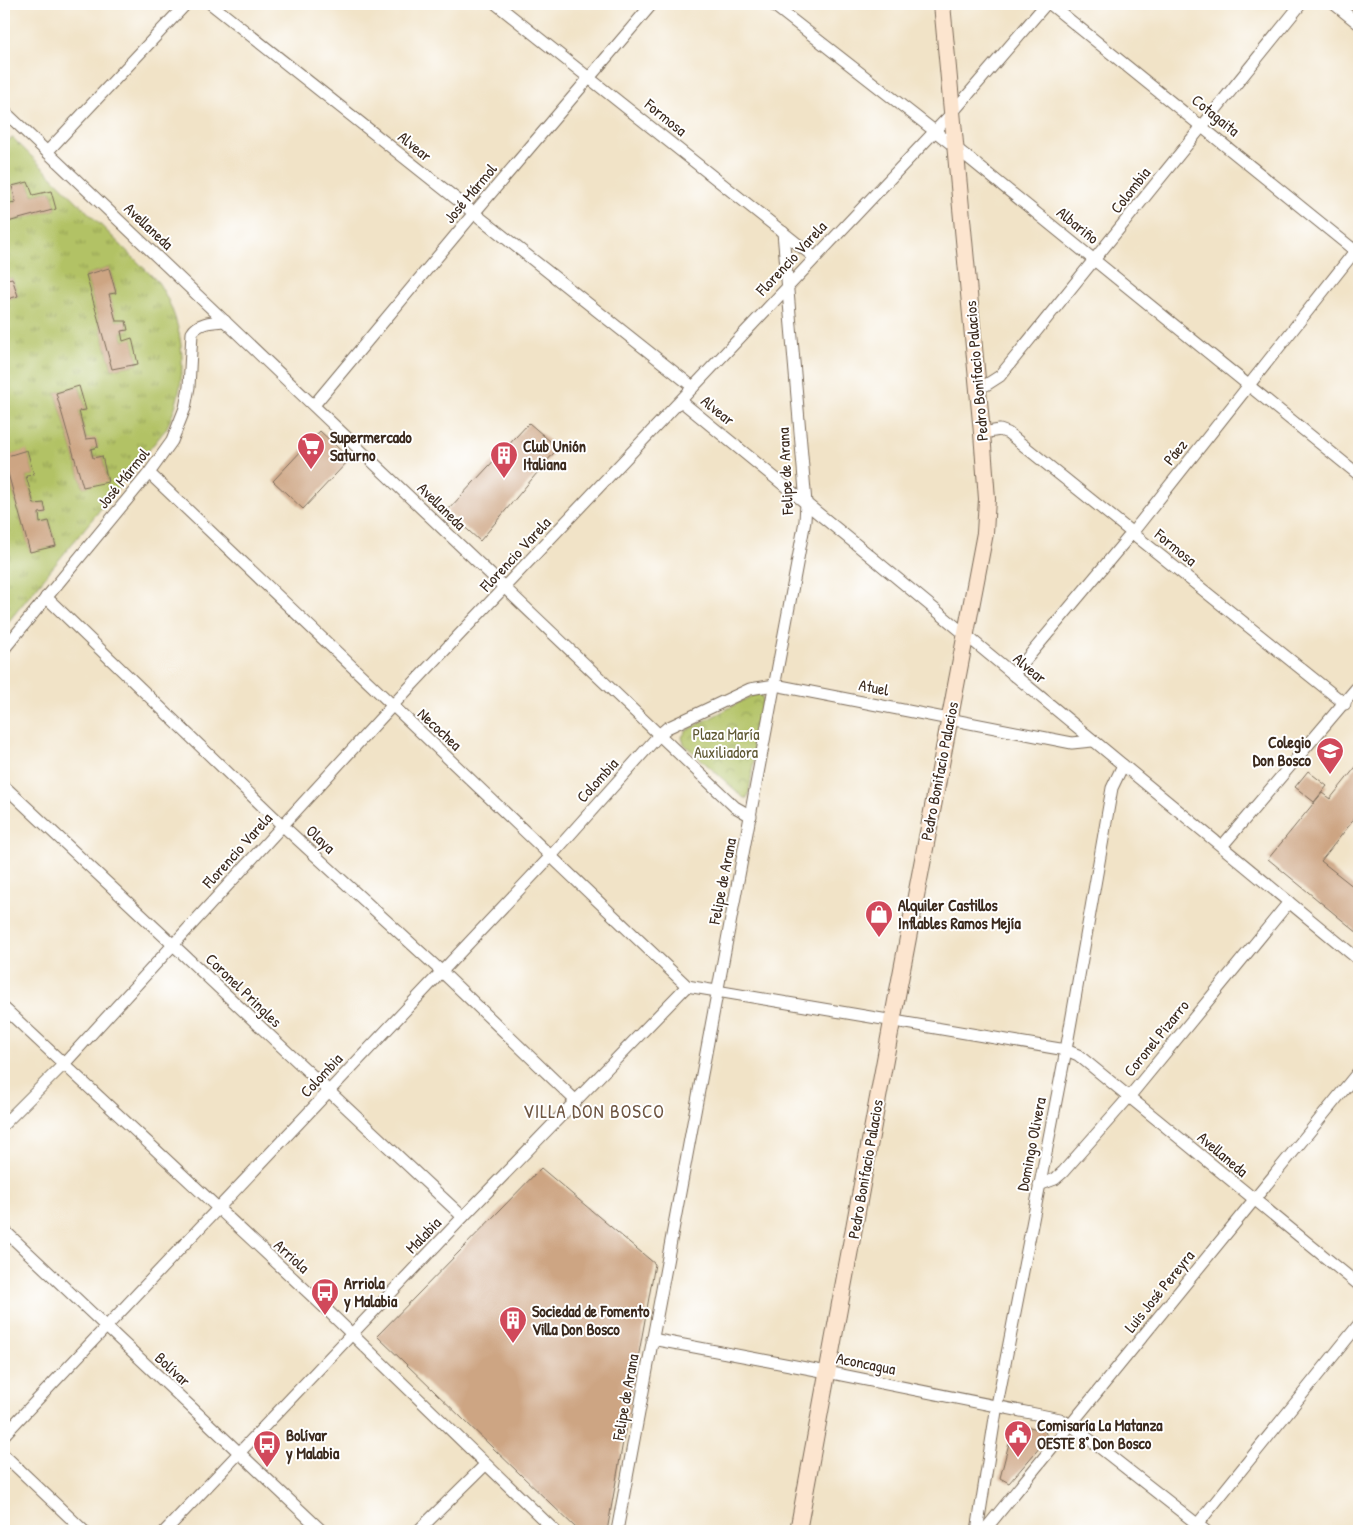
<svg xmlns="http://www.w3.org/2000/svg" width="1363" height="1535" font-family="'Patrick Hand',sans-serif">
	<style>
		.grass { fill: url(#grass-tufts); stroke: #767642; fill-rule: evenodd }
		.park { fill: url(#park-crowns); stroke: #767642 }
		.building { fill: #cda583 }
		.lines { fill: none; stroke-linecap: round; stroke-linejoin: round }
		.street-casing { stroke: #7b6b59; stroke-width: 13 }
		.secondary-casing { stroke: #7b6b59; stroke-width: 18 }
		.street { stroke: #fff; stroke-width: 11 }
		.secondary { stroke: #fce5cf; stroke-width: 16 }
		.labels { text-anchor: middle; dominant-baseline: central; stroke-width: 4; stroke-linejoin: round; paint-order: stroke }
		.street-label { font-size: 16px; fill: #3b2a1e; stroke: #fff }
		.poi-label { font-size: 16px; font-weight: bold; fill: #3b2a1e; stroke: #fff; text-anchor: start }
		.park-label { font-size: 16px; fill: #5f5833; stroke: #fff }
		.quarter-label { font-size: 19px; letter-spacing: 1px; fill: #6e5541; stroke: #fff }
	</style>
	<defs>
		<pattern id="grass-tufts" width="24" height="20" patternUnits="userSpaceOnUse" patternTransform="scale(1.25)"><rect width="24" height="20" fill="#b2c265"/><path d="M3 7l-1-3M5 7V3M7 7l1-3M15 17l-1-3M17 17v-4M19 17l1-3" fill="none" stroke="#929e53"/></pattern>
		<pattern id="park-crowns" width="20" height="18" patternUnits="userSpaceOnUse" patternTransform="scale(1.25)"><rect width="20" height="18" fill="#b2c265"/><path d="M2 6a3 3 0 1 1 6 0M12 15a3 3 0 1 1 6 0" fill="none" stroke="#929e53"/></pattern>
	</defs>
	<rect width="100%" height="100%" fill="#fff"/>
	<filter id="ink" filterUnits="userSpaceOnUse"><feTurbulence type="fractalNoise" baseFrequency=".02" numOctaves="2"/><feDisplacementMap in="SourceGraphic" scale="10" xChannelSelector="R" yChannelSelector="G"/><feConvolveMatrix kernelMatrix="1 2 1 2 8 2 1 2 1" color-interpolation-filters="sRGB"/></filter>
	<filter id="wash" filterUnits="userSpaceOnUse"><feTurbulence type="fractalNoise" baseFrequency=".0096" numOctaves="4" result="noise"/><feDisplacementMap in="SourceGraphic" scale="20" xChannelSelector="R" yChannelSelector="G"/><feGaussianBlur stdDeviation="1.12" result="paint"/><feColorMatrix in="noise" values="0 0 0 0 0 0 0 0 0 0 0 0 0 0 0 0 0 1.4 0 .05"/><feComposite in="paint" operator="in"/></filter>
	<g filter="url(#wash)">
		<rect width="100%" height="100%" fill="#f1e3c7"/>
		<path class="grass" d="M13,138L158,282C187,327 190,382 166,429L4,627V459L30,551L56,546L49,521L40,523L39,513L46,512L44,503L34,504L26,476L34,475L27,451L4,457V314L8,313L4,300L18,296L12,278L4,280V223L56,209L51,191L33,195L28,182L12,186L16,202L4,204V142ZM109,268L116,292L109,294L116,321H126L128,329L121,331L123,341L132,339L138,364L112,369L86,275ZM79,386L86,410L79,411L86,439H96L98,447L91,449L93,458L102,456L108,481L83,487L56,393Z"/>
		<path class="park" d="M757,693H760L763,700L749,792L747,798H744L684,744L682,737L686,731Z"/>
		<g id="blocks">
			<g class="building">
				<path d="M28,182L33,195L51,191L56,209L4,223V204L16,202L12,186Z"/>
				<path d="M109,268L116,293L109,294L116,321H126L128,330L121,331L123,341L132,338L138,364L112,369L86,275Z"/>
				<path d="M12,278L18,296L4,300V280Z"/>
				<path d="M79,386L86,410L79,411L86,439L96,438L98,447L91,449L93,458L102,456L108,482L83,487L56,393Z"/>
				<path d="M529,423L558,448L480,541L447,511Z"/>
				<path d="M320,431L350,459L303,509L273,481Z"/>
				<path d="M27,450L34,475L26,476L34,504L44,503L46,512L39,513L40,523L49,521L56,546L30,552L4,459V457Z"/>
				<path d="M1359,763V813L1321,861L1359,891V934L1268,859L1322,793L1330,799Z"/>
				<path d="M1308,771L1327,786L1314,802L1295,787Z"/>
				<path d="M541,1168L655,1264L607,1531H579L377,1336Z"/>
				<path d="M1014,1424L1044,1430L1048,1438L1009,1483L1000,1478Z"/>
			</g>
		</g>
	</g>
	<g filter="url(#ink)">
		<use href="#blocks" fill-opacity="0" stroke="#7b6b59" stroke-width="1"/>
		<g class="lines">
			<g class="street-casing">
				<g id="street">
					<path d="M211,4L693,387"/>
					<path d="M496,4L814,257"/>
					<path d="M772,4L955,147L1359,475"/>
					<path d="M1050,4L1359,254"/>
					<path d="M1334,4L1359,24"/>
					<path d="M4,111L735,807L751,816"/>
					<path d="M47,152L186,4"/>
					<path d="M977,384L986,385L1000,376L1301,4"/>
					<path d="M681,401C908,586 1133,773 1359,960"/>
					<path d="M314,405L474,213L652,4"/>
					<path d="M982,433L1000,430L1008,433L1345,704"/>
					<path d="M149,473L687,986L1066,1050L1078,1055L1359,1285"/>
					<path d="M46,597L282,825L441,971L576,1101"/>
					<path d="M4,649L149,473L172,441L185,408L189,387L192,333C198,322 213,322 225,321"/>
					<path d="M1013,675L1132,533L1359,246"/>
					<path d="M4,786L463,1217"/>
					<path d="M1223,845L1359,685"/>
					<path d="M4,1008L327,1310L555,1531"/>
					<path d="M4,1124L63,1065L392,706L953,112L1046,4"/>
					<path d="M1039,1185L1055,1179L1063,1172L1129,1097L1289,902"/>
					<path d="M4,1230L322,1531"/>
					<path d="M652,1339L827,1372L1060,1419L1071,1425L1206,1531"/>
					<path d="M4,1435L551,856L659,735L667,728L750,689L775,685L1072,743L1092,741"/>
					<path d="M4,1455L84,1531"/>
					<path d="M165,1531L463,1217L687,986"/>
					<path d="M418,1531L485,1465"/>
					<path d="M617,1531L805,521L806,503L783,232"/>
					<path d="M977,1531L997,1405L1066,1050L1112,788L1123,765"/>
					<path d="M984,1531L1359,1071"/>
					<path d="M1192,1531L1359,1324"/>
				</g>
			</g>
			<g class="secondary-casing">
				<path id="secondary" d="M798,1531L892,1022L985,533L987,499L982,433L942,4"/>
			</g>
			<use href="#street" class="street"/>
			<use href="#secondary" class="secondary"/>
		</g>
	</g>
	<defs>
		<g id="supermarket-pin" transform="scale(1.4375)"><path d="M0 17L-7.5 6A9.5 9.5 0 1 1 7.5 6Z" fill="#d1495b" stroke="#fff"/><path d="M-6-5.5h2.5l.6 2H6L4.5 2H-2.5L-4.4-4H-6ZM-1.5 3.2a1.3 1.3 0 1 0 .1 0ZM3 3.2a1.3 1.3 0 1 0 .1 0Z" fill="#fff"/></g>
		<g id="building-pin" transform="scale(1.4375)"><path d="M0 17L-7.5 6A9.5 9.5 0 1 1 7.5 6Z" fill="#d1495b" stroke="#fff"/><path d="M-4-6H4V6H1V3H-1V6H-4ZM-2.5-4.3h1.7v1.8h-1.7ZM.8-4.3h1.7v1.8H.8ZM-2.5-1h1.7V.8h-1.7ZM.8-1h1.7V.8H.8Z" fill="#fff"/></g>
		<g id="school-pin" transform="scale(1.4375)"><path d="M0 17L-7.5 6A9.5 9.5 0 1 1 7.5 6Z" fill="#d1495b" stroke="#fff"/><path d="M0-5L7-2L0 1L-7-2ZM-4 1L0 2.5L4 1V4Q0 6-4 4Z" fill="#fff"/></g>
		<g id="shop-pin" transform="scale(1.4375)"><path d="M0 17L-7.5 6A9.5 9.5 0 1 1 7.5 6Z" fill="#d1495b" stroke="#fff"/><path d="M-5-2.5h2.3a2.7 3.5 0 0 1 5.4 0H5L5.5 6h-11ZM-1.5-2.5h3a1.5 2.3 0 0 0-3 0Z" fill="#fff"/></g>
		<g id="bus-pin" transform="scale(1.4375)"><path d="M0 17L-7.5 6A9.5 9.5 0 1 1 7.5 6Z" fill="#d1495b" stroke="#fff"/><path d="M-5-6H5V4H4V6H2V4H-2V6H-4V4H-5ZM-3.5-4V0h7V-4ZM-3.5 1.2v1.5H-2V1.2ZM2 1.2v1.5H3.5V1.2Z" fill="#fff"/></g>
		<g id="civic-pin" transform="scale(1.4375)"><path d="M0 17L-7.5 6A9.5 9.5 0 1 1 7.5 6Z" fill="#d1495b" stroke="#fff"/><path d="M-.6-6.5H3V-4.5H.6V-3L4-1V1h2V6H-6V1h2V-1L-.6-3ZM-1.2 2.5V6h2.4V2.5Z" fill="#fff"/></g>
	</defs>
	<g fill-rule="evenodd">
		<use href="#supermarket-pin" x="311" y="446"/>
		<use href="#building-pin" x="504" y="455"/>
		<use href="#school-pin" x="1330" y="751"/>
		<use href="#shop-pin" x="879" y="914"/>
		<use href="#bus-pin" x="325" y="1292"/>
		<use href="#building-pin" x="513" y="1320"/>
		<use href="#civic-pin" x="1018" y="1434"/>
		<use href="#bus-pin" x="267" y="1444"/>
	</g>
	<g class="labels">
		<g class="street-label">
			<text transform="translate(1216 115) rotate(39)">Cotagaita</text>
			<text transform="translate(666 117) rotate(39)">Formosa</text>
			<text transform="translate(415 146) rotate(39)">Alvear</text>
			<text transform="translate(1130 190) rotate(-52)">Colombia</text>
			<text transform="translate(470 193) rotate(-50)">José Mármol</text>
			<text transform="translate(1078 225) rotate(39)">Albariño</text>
			<text transform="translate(149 226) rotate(43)">Avellaneda</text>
			<text transform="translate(791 258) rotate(-47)">Florencio Varela</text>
			<text transform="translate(976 371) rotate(-95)">Pedro Bonifacio Palacios</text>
			<text transform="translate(718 410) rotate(39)">Alvear</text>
			<text transform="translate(1175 452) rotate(-52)">Páez</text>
			<text transform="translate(785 471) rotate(-93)">Felipe de Arana</text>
			<text transform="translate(123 478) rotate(-51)">José Mármol</text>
			<text transform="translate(442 506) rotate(44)">Avellaneda</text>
			<text transform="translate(1176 547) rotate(39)">Formosa</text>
			<text transform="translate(515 554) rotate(-47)">Florencio Varela</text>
			<text transform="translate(1030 668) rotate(40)">Alvear</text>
			<text transform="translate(874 687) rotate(11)">Atuel</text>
			<text transform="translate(440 729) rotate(43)">Necochea</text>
			<text transform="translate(939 771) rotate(-79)">Pedro Bonifacio Palacios</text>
			<text transform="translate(597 780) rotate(-48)">Colombia</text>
			<text transform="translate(321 839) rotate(43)">Olaya</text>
			<text transform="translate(237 850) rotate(-48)">Florencio Varela</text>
			<text transform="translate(722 881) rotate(-79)">Felipe de Arana</text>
			<text transform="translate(244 990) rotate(44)">Coronel Pringles</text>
			<text transform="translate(1156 1038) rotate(-51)">Coronel Pizarro</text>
			<text transform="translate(321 1075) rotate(-47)">Colombia</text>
			<text transform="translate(1031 1144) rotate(-79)">Domingo Olivera</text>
			<text transform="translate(1223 1154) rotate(40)">Avellaneda</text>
			<text transform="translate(865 1169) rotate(-80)">Pedro Bonifacio Palacios</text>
			<text transform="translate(423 1235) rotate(-46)">Malabia</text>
			<text transform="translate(292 1256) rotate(42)">Arriola</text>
			<text transform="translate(1159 1291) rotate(-51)">Luis José Pereyra</text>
			<text transform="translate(866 1363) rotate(11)">Aconcagua</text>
			<text transform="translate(173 1369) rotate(43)">Bolívar</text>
			<text transform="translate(625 1397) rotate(-80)">Felipe de Arana</text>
		</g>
		<g class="poi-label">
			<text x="330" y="437">Supermercado<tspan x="330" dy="18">Saturno</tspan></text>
			<text x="523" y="446">Club Unión<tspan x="523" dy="18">Italiana</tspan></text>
			<text x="1311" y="742" text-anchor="end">Colegio<tspan x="1311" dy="18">Don Bosco</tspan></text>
			<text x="898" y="905">Alquiler Castillos<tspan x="898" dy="18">Inflables Ramos Mejía</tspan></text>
			<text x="344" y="1283">Arriola<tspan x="344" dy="18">y Malabia</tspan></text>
			<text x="532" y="1311">Sociedad de Fomento<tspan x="532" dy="18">Villa Don Bosco</tspan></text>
			<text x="1037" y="1425">Comisaría La Matanza<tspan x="1037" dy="18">OESTE 8° Don Bosco</tspan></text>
			<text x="286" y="1435">Bolívar<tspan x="286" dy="18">y Malabia</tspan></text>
		</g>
		<g class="park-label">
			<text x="726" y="734">Plaza María<tspan x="726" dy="18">Auxiliadora</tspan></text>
		</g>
		<g class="quarter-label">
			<text x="594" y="1111">VILLA DON BOSCO</text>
		</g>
	</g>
	<rect width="1363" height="1535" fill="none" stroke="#fff" stroke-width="20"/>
</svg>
